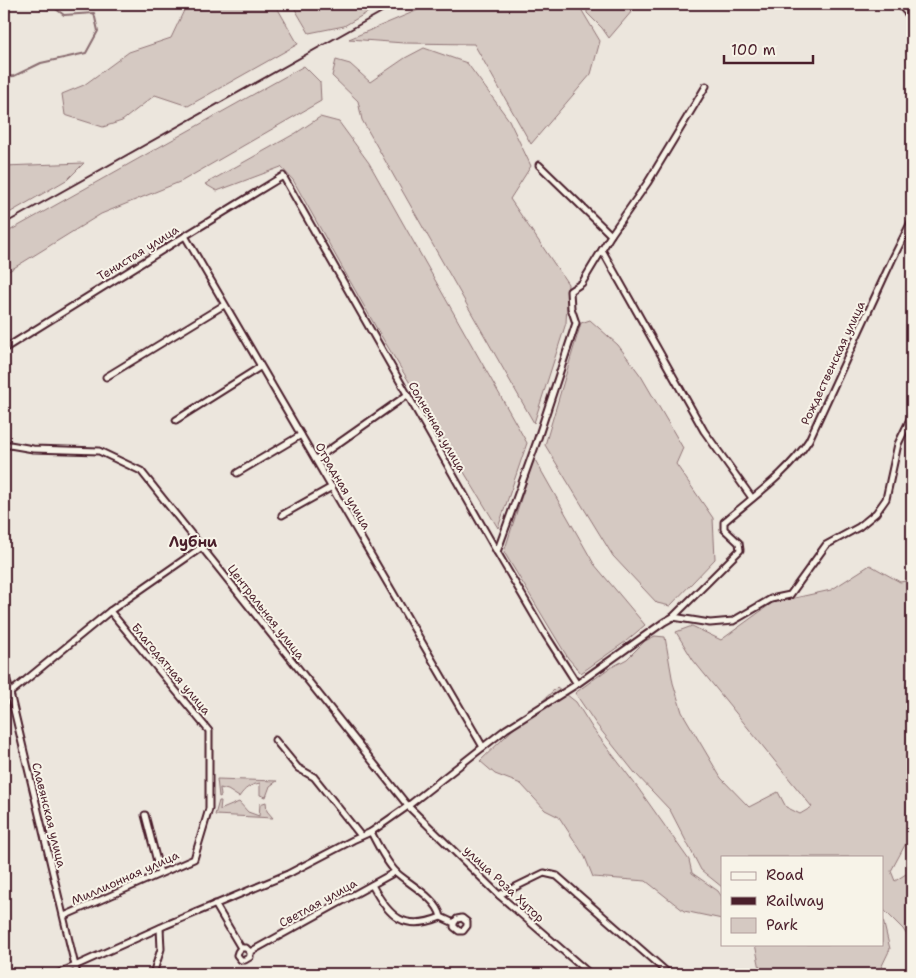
<svg xmlns="http://www.w3.org/2000/svg" width="916" height="978" font-family="'Shantell Sans',sans-serif">
	<style>
		.green { fill: #d5c9c2; stroke: #907476 }
		.lines { fill: none; stroke-linecap: round; stroke-linejoin: round }
		.stream { stroke: #896c6f; stroke-width: 2 }
		.street-casing { stroke: #4a1f2b; stroke-width: 9 }
		.street { stroke: #f7f3e8; stroke-width: 5 }
		.rail { stroke: #4a1f2b; stroke-width: 2 }
		.labels { text-anchor: middle; dominant-baseline: central; stroke-width: 4; stroke-linejoin: round; paint-order: stroke }
		.street-label { font-size: 12px; fill: #4a1f2b; stroke: #f7f3e8 }
		.quarter-label { font-size: 15px; font-weight: bold; fill: #4a1f2b; stroke: #f7f3e8 }
	</style>
	<rect width="100%" height="100%" fill="#ece6dd"/>
	<filter id="ink" filterUnits="userSpaceOnUse"><feTurbulence type="fractalNoise" baseFrequency=".02" numOctaves="2"/><feDisplacementMap in="SourceGraphic" scale="10" xChannelSelector="R" yChannelSelector="G"/><feConvolveMatrix kernelMatrix="1 2 1 2 8 2 1 2 1" color-interpolation-filters="sRGB"/></filter>
	<g filter="url(#ink)">
		<g class="green">
			<path d="M187,4H275L298,44L188,106L155,95L122,121L103,127L65,115L62,94L84,85L129,52L171,38Z"/>
			<path d="M292,4H382L344,26L309,33Z"/>
			<path d="M427,4H578L600,41L591,74L531,144L474,44L404,43L349,39L418,10Z"/>
			<path d="M587,4H638L609,38L602,28L587,13Z"/>
			<path d="M424,48L467,63L509,120L531,166L510,199L568,284L566,323L534,423L362,120L358,101L332,76L336,60L350,64L370,82L405,58Z"/>
			<path d="M304,66L320,82L321,101L182,181L101,214L4,274V234Z"/>
			<path d="M320,117L339,122L369,163L527,443L498,528L377,329L293,180L281,167L217,191L205,184L296,133Z"/>
			<path d="M84,163L68,179L4,216V166Z"/>
			<path d="M590,320L618,345L641,376L683,448L676,464L713,518L715,559L670,606L657,603L613,556L545,445L581,323Z"/>
			<path d="M534,458L594,564L645,625L625,642L581,673L568,658L504,552Z"/>
			<path d="M870,565L900,582L912,580V832L891,871L895,881L909,872L912,867V943L903,929L882,908V857H722V887L701,870L670,810L635,773L596,724L575,693L608,669L627,659L645,641L655,636L665,637L673,683L682,712L721,778L749,807L778,792L786,807L800,814L812,807L693,660L676,632L692,626L721,640L772,603L831,590Z"/>
			<path d="M557,687L576,702L593,729L638,788L689,860L692,873L718,891L722,897V919L684,911L646,881L593,877L585,857L559,817L545,810L521,784L495,774L480,761Z"/>
			<path d="M217,779L277,781L270,786L266,797L260,795V783C250,785 245,788 239,797L228,790L220,788L221,796L219,797Z"/>
			<path d="M219,801H221L220,810L239,802L248,812L259,816L260,804L266,802L267,811L273,818L215,815Z"/>
			<path d="M882,916L890,949L878,974H761L755,944H882Z"/>
		</g>
		<g class="lines">
			<path class="stream" d="M4,77L14,76L41,63L86,53L98,31L94,13L64,15L52,6L53,4"/>
			<g class="street-casing">
				<g id="street">
					<path d="M899,4L912,18"/>
					<path d="M539,165L611,235"/>
					<path d="M185,236L483,747"/>
					<path d="M602,250L704,431L752,498"/>
					<path d="M4,349L185,236L283,176L497,552L545,634L577,684"/>
					<path d="M106,377L224,305"/>
					<path d="M176,420L260,367"/>
					<path d="M4,444L33,449L99,451L141,471L408,806L499,895L590,974"/>
					<path d="M316,459L407,395"/>
					<path d="M237,473L301,435"/>
					<path d="M282,515L332,487"/>
					<path d="M497,552L537,441L576,323L571,308L570,291L582,283L611,235L648,182L706,86"/>
					<path d="M673,617L710,623L733,621L771,599L790,595L826,545L859,527L876,513L886,499L898,444L912,415"/>
					<path d="M4,668L77,974"/>
					<path d="M10,693L110,611L202,547"/>
					<path d="M275,740L298,768L314,777L361,836"/>
					<path d="M145,815L160,873"/>
					<path d="M371,832C376,842 389,866 397,873C409,884 438,899 441,917L454,923V927L459,931H463L467,926V922L462,918L457,919L454,923"/>
					<path d="M372,885C389,917 404,932 441,917"/>
					<path d="M499,895L544,873L557,876L669,974"/>
					<path d="M215,904L241,948"/>
					<path d="M64,916L194,859L209,809V731L110,611"/>
					<path d="M250,952V957L245,960H241L237,955L238,952L241,948H246L250,952L395,872"/>
					<path d="M57,974L166,925L288,874L353,840L371,832L408,806L506,729L577,684L664,622L673,617L740,550L739,543L724,529V522C754,496 788,473 809,440L892,260L912,220"/>
					<path d="M153,974L161,949L160,928"/>
				</g>
			</g>
			<use href="#street" class="street"/>
			<path class="rail" d="M4,224L396,4"/>
		</g>
	</g>
	<g class="labels">
		<g class="street-label">
			<text transform="translate(138 253) rotate(-32)">Тенистая улица</text>
			<text transform="translate(833 363) rotate(-65)">Рождественская улица</text>
			<text transform="translate(437 427) rotate(60)">Солнечная улица</text>
			<text transform="translate(343 486) rotate(60)">Отрадная улица</text>
			<text transform="translate(266 612) rotate(52)">Центральная улица</text>
			<text transform="translate(171 669) rotate(50)">Благодатная улица</text>
			<text transform="translate(49 815) rotate(76)">Славянская улица</text>
			<text transform="translate(125 878) rotate(-24)">Миллионная улица</text>
			<text transform="translate(504 884) rotate(43)">улица Роза Хутор</text>
			<text transform="translate(318 903) rotate(-29)">Светлая улица</text>
		</g>
		<g class="quarter-label">
			<text x="193" y="542">Лубни</text>
		</g>
	</g>
	<rect width="916" height="978" fill="none" stroke="#f7f3e8" stroke-width="20"/>
	<rect x="10" y="10" width="896" height="958" fill="none" stroke="#4a1f2b" stroke-width="2" filter="url(#ink)"/>
	<rect x="721" y="856" width="162" height="90" fill="#f7f3e8" stroke="#b29e9c"/>
	<rect x="731" y="872" width="25" height="8" fill="#f7f3e8" stroke="#b29e9c"/>
	<text x="766" y="880" font-size="15" fill="#4a1f2b">Road</text>
	<rect x="731" y="897" width="25" height="8" fill="#4a1f2b" stroke="#b29e9c"/>
	<text x="766" y="906" font-size="15" fill="#4a1f2b">Railway</text>
	<rect x="731" y="918" width="25" height="15" fill="#d5c9c2" stroke="#b29e9c"/>
	<text x="766" y="930" font-size="15" fill="#4a1f2b">Park</text>
	<path d="M724 55v8h89v-8" fill="none" stroke="#4a1f2b" stroke-width="2.5"/>
	<text x="731" y="55" font-size="15" fill="#4a1f2b" stroke="#f7f3e8" stroke-width="4" paint-order="stroke">100 m</text>
</svg>
